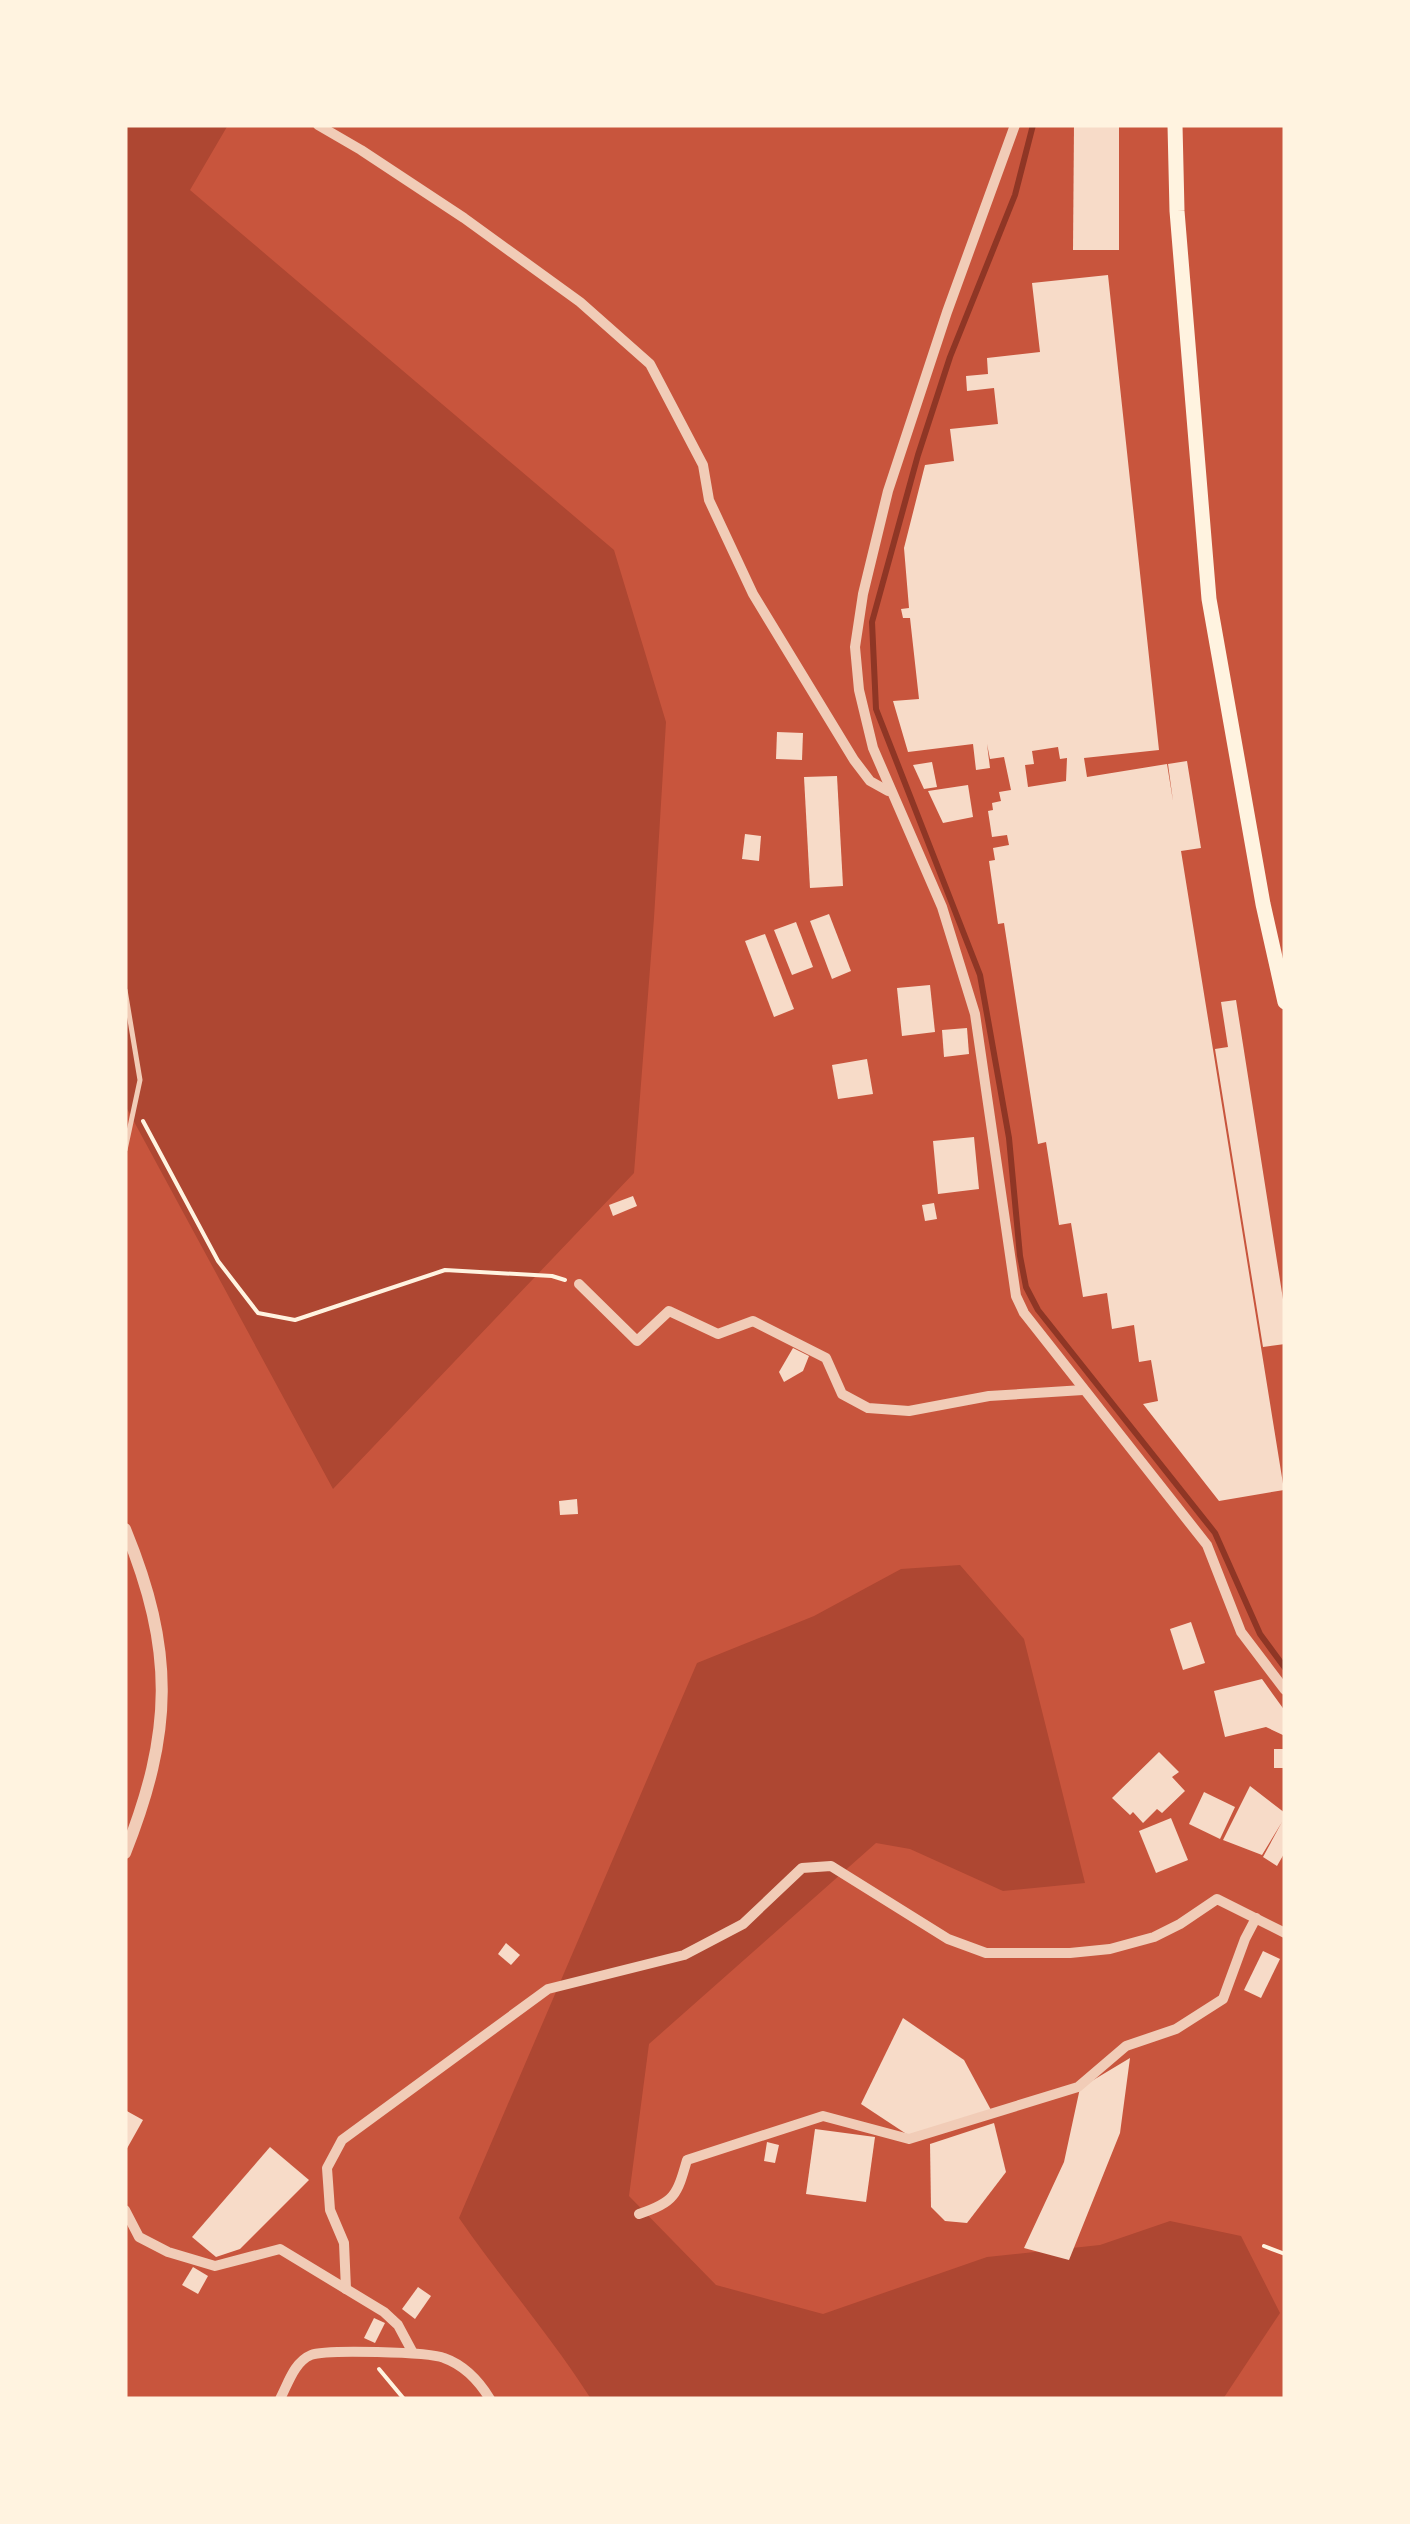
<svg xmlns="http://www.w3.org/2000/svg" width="1410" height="2524" font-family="'Fira Sans Condensed',sans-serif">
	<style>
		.green { fill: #ae4732 }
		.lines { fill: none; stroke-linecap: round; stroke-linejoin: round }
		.stream { stroke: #8f3625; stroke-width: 6 }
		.building { fill: #f7dbc8; fill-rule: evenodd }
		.path { stroke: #fff3e0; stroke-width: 4 }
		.service { stroke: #f1ccb7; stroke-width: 5 }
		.minor { stroke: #f1ccb7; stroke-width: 10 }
		.tertiary { stroke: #f1ccb7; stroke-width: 12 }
		.secondary { stroke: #fff3e0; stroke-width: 15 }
	</style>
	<rect width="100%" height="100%" fill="#c8553d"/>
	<g class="green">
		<path d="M125,125H228L190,190L614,550L666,722L654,918L634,1173L333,1489L125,1105Z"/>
		<path d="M960,1565L1024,1639L1085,1883L1003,1891L910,1849L876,1843L649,2044L629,2196L716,2285L823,2314L987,2257L1100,2245L1170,2221L1241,2236L1280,2313L1223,2399H591C551,2336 501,2279 459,2218L697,1663L814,1616L901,1569Z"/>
	</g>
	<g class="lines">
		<path class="stream" d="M1033,125L1015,195L950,357L918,455L872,622L876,709L980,975L1009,1138L1020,1256L1026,1287L1038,1310L1215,1533L1260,1634L1285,1668"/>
	</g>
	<g class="building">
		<path d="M1074,125H1119V250H1073Z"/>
		<path d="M1108,275L1159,750L1084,758L1087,777L1167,764L1173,801L1168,764L1187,761L1201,848L1181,851L1284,1490L1219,1501L1143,1404L1158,1401L1151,1360L1139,1362L1134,1325L1112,1329L1107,1293L1083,1297L1071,1223L1059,1225L1046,1142L1038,1144L1004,923L998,924L989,861L995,860L993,848L1009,845L1007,835L992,837L988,811L993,810L992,803L1001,801L999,792L1011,790L1004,757L990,759L987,744L990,768L976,770L973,744L908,752L893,701L919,699L910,618H903L901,609L909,608L904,548L925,465L954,461L950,429L998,424L994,388L967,391L966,376L988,374L987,358L1040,352L1032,283ZM1058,747L1060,759L1067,758L1066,781L1028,787L1025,765L1034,764L1032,751Z"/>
		<path d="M777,732L803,733L802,760L776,759Z"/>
		<path d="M932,762L937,787L924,789L913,765Z"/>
		<path d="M837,776L843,886L810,888L804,777Z"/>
		<path d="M968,785L973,817L943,823L928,791Z"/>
		<path d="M745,834L761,836L759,861L742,859Z"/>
		<path d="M829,914L851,971L832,979L810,921Z"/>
		<path d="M796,922L813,967L792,975L774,930Z"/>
		<path d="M765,934L794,1009L774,1017L745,941Z"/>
		<path d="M930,985L935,1032L902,1036L897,988Z"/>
		<path d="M1236,1000L1285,1312V1344L1263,1347L1215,1049L1228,1047L1221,1002Z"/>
		<path d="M967,1028L969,1054L944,1057L942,1030Z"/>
		<path d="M867,1059L873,1094L838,1099L832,1065Z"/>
		<path d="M974,1137L979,1189L938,1194L933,1141Z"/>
		<path d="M633,1196L637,1206L613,1216L609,1205Z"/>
		<path d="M934,1203L937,1219L925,1221L922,1205Z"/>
		<path d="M793,1348L809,1356L803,1371L784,1382L779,1372Z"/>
		<path d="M577,1499L578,1514L560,1515L559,1501Z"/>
		<path d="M1191,1622L1205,1663L1183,1670L1170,1629Z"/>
		<path d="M1262,1679L1285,1711V1736L1266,1727L1225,1737L1214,1691Z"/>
		<rect x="1274" y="1749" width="11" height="19"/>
		<path d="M1159,1752L1179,1772L1172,1777L1185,1791L1162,1813L1157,1809L1143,1823L1133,1812L1130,1815L1112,1798Z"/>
		<path d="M1250,1786L1285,1813V1852L1277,1866L1263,1857L1282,1822L1262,1855L1223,1840Z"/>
		<path d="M1204,1792L1235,1807L1220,1839L1189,1824Z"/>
		<path d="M1171,1818L1188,1860L1156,1873L1139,1831Z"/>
		<path d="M506,1943L520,1955L511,1965L498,1954Z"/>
		<path d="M1263,1951L1280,1959L1261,1998L1244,1990Z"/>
		<path d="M903,2018L964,2060L991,2110L908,2135L861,2104Z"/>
		<path d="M1130,2058L1120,2133L1069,2260L1024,2248L1064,2162L1080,2088Z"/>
		<path d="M125,2110L143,2120L125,2152Z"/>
		<path d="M994,2123L1006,2172L967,2223L945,2221L931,2207L930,2144Z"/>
		<path d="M815,2129L875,2137L866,2202L806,2194Z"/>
		<path d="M767,2142L779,2145L775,2163L764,2161Z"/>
		<path d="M270,2147L309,2180L240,2249L216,2257L192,2237Z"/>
		<path d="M193,2267L208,2276L198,2294L182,2285Z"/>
		<path d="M418,2287L431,2296L415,2319L402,2309Z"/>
		<path d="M374,2318L385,2323L375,2343L364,2338Z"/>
	</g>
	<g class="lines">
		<g class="path">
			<path d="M143,1121L218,1261L258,1313L295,1320L445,1270L552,1276L565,1280"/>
			<path d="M1264,2246L1285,2254"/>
			<path d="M379,2369L404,2399"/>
		</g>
		<path class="service" d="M125,990L140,1080L125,1150"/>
		<g class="minor">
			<path d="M318,125L361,150L464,218L580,302L650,364L703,465L709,500L753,594L854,760L870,781L888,791"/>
			<path d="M1015,125L947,312L888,491L863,594L855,647L859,690L873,748L942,907L975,1014L1016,1296L1024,1313L1207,1545L1241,1632L1285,1690"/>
			<path d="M579,1284L637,1341L669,1311L718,1334L753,1321L826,1358L842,1394L868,1408L909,1411L989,1396L1083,1390"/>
			<path d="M125,2210L139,2237L168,2252L215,2266L280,2249L384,2312L398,2325L413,2353"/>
			<path d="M639,2214C675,2202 677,2195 687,2160L823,2116L909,2139L1078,2087L1126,2046L1176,2029L1223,1999L1245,1939L1256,1918"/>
			<path d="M346,2289L344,2243L330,2210L327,2168L342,2140L548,1989L684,1955L743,1924L802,1868L831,1866L948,1939L986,1953H1070L1110,1949L1154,1937L1180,1924L1217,1899L1285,1933"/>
			<path d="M280,2399C288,2384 294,2362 311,2355C325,2349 430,2352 444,2358C464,2365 479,2381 490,2399"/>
		</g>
		<path class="tertiary" d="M125,1529C175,1651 173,1732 125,1853"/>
		<path class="secondary" d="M1175,125L1177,211L1209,599L1263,904L1285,1002"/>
	</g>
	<rect width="1410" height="2524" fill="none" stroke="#fff3e0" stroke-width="255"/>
</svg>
